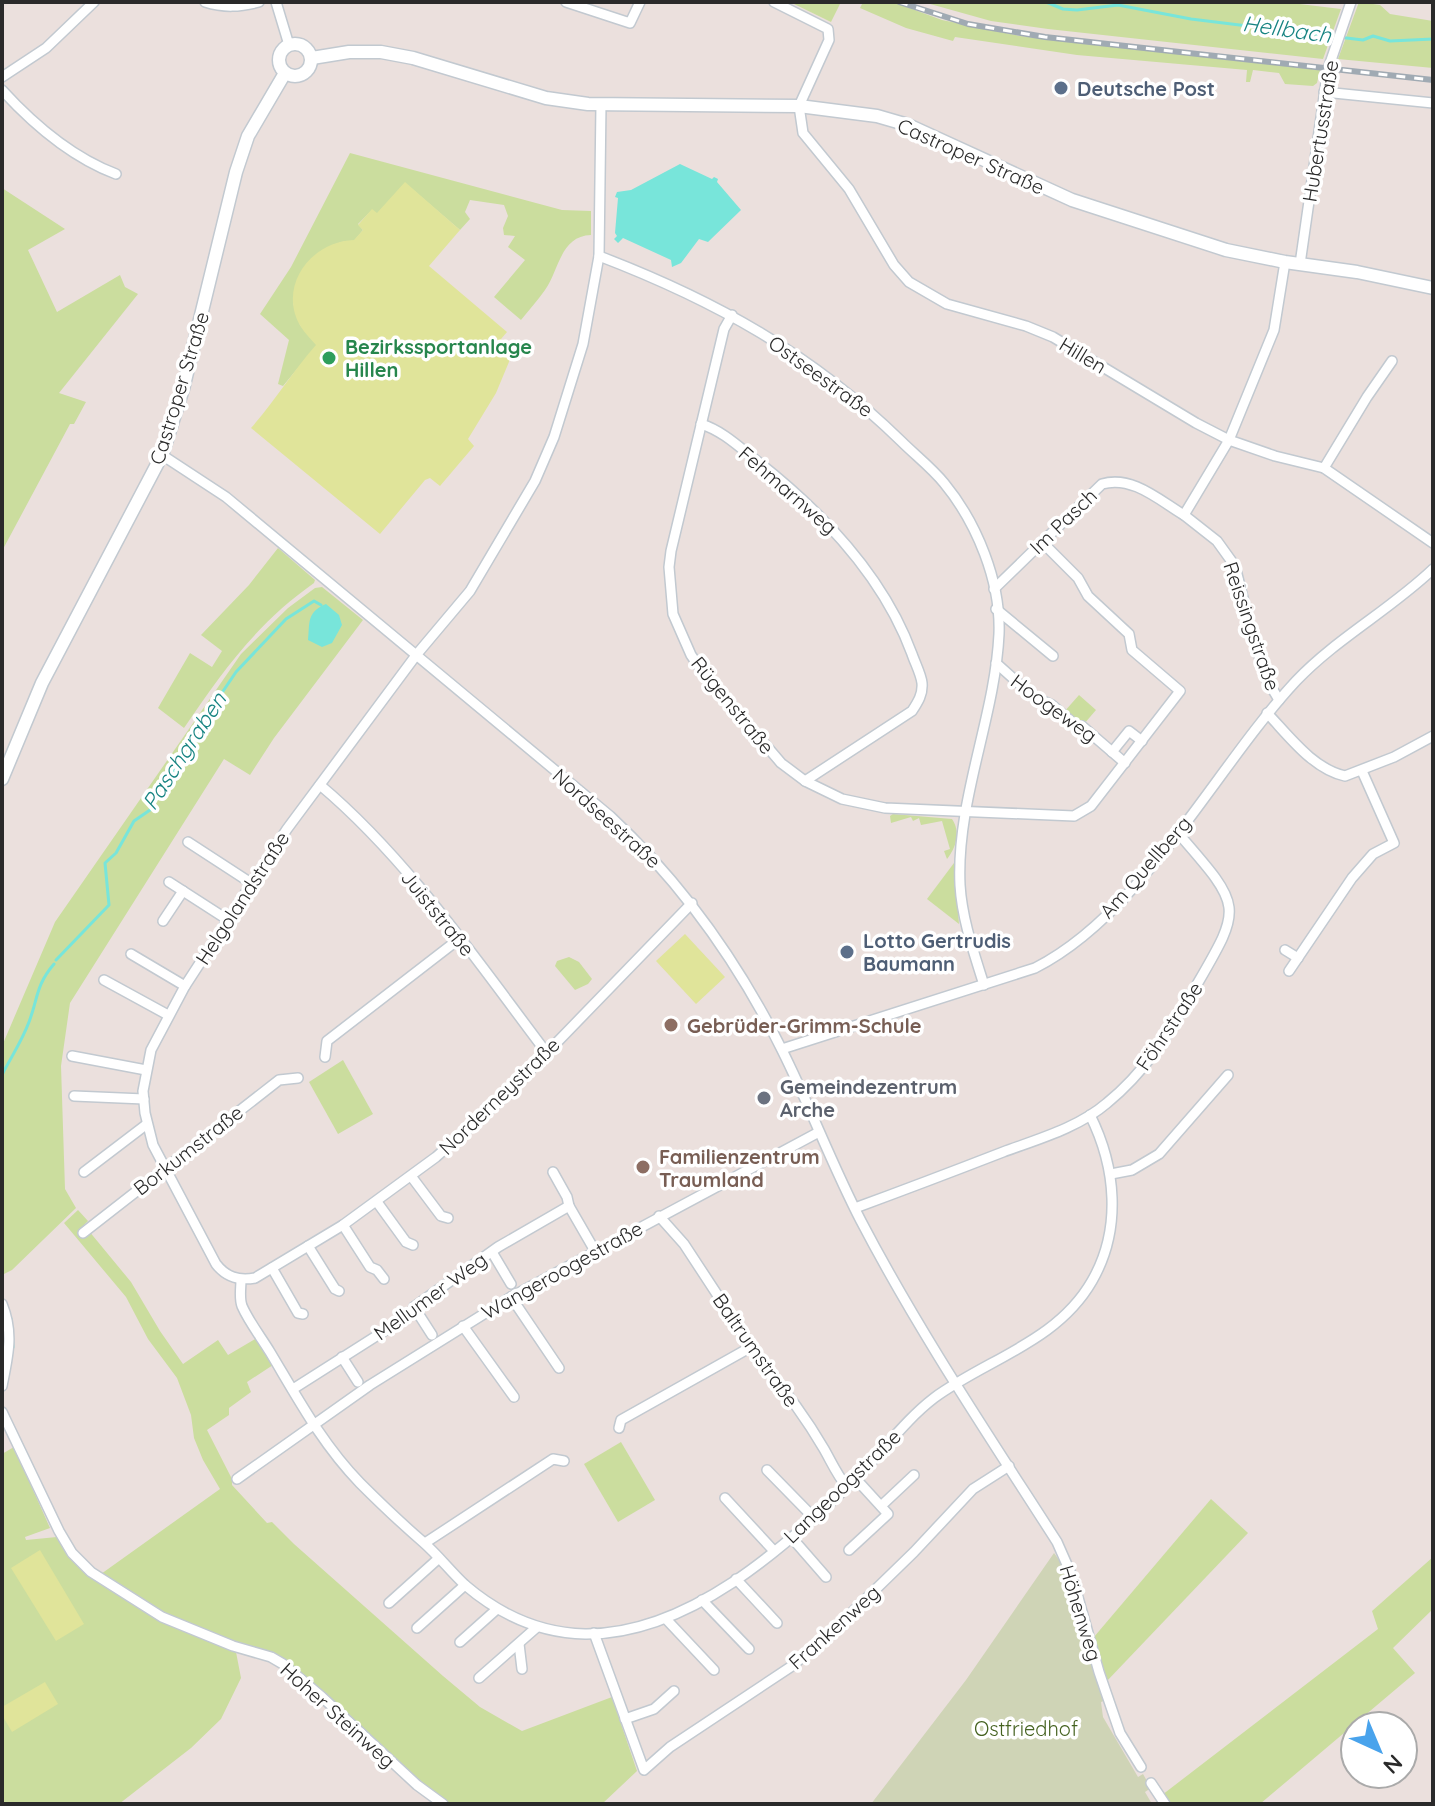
<svg xmlns="http://www.w3.org/2000/svg" width="1435" height="1806" font-family="Quicksand,sans-serif">
	<style>
		.green { fill: #cbdd9e }
		.cemetery { fill: #cfd4b6 }
		.pitch { fill: #e0e49a }
		.water { fill: #78e5da }
		.lines { fill: none; stroke-linecap: round; stroke-linejoin: round }
		.stream { stroke: #78e5da; stroke-width: 3 }
		.street-casing { stroke: #c2c9d0; stroke-width: 12 }
		.secondary-casing { stroke: #c2c9d0; stroke-width: 15 }
		.street { stroke: #fff; stroke-width: 9 }
		.secondary { stroke: #fff; stroke-width: 12 }
		.rail-casing { stroke: #a0aab3; stroke-width: 6 }
		.rail { stroke: #fff; stroke-width: 3; stroke-dasharray: 9; stroke-linecap: butt }
		.service-dot { fill: #5c6f8a; stroke: #fff; stroke-width: 3 }
		.leisure-dot { fill: #2e9e5b; stroke: #fff; stroke-width: 3 }
		.education-dot { fill: #8d6e63; stroke: #fff; stroke-width: 3 }
		.worship-dot { fill: #6b7280; stroke: #fff; stroke-width: 3 }
		.labels { text-anchor: middle; dominant-baseline: central; stroke-width: 7; stroke-linejoin: round; paint-order: stroke }
		.service-label { font-size: 20px; font-weight: bold; fill: #4e5e75; stroke: #fff; text-anchor: start }
		.street-label { font-size: 20px; fill: #2a2a2a; stroke: #fff }
		.leisure-label { font-size: 20px; font-weight: bold; fill: #27864d; stroke: #fff; text-anchor: start }
		.education-label { font-size: 20px; font-weight: bold; fill: #785e54; stroke: #fff; text-anchor: start }
		.worship-label { font-size: 20px; font-weight: bold; fill: #5b616d; stroke: #fff; text-anchor: start }
		.park-label { font-size: 20px; fill: #456220; stroke: #fff }
		.water-label { font-size: 22px; font-style: italic; fill: #178482; stroke: #fff }
	</style>
	<rect width="100%" height="100%" fill="#ebe0dd"/>
	<g class="green">
		<path d="M790,2H841L831,22Z"/>
		<path d="M863,2H893L942,20L1020,36L1320,70L1317,83L1313,86L1285,84L1279,73L1253,70L1250,82H1246L1247,70L1077,55L955,37L953,41L906,28L860,8Z"/>
		<path d="M923,2H1283L1341,9L1323,59L1048,29L991,21Z"/>
		<path d="M1359,2L1380,5L1390,14L1433,21V68L1338,59Z"/>
		<path d="M350,153L562,210L591,211V235C560,236 559,271 545,290C538,300 529,310 521,320L494,297L525,260L508,247L515,236L504,235L503,228L508,216L504,205L470,200L465,212L470,219L460,230L405,183L377,214L372,210L358,224L363,230L354,241C316,240 309,275 293,303L300,325L317,345L283,386L278,384L289,340L260,314L291,267Z"/>
		<path d="M2,188L65,229L28,250L57,312L120,275L125,287L138,294L59,393L86,402L74,424H70L2,551Z"/>
		<path d="M278,548L315,580L314,583C257,623 222,672 184,728L158,708L190,653L212,667L222,651L201,635L249,585Z"/>
		<path d="M322,587L363,620L274,738L250,775L224,759L70,1003L61,1066L65,1189L76,1208L12,1270L2,1275V1046L55,922L241,654L288,608L315,588Z"/>
		<path d="M1079,695L1096,710L1084,724L1077,718L1074,721L1064,712Z"/>
		<path d="M893,814L952,819C961,832 956,848 947,859L944,851L950,849L942,821L921,825L919,818L913,821L911,817L891,823L890,816Z"/>
		<path d="M954,863L959,924L927,899Z"/>
		<path d="M569,957L579,962L592,979L588,984L575,990L555,966L557,961Z"/>
		<path d="M343,1060L373,1114L338,1134L309,1082Z"/>
		<path d="M78,1210L88,1221L84,1225L131,1282L160,1331L183,1364L218,1340L228,1355L257,1338L273,1365L247,1382L251,1392L229,1408V1415L207,1430L232,1479V1485L267,1523L272,1522L294,1544L443,1676L480,1707L522,1731L612,1697L637,1771L602,1804H441L289,1672L269,1662L236,1652L241,1678L221,1719L191,1748L119,1804H2V1454L14,1447L50,1528L25,1537L26,1540L57,1537L69,1556L101,1574L220,1489L203,1460L194,1438L191,1415L177,1378L148,1339L126,1297L64,1223Z"/>
		<path d="M621,1442L655,1500L618,1522L584,1464Z"/>
		<path d="M1211,1499L1248,1533L1106,1682L1094,1637Z"/>
		<path d="M1433,1557V1609L1393,1648L1415,1673L1260,1804H1168L1162,1795L1378,1629L1372,1611Z"/>
	</g>
	<path class="cemetery" d="M1054,1553C1077,1581 1095,1662 1106,1700L1101,1702L1103,1717L1138,1777L1143,1774L1151,1788L1145,1792L1152,1804H871L966,1680Z"/>
	<g class="pitch">
		<path d="M405,182L460,230L429,266L507,332L501,339L514,350L496,393L468,439L474,446L440,486L430,478L425,480L380,534L251,428C275,401 292,372 316,345C307,335 299,327 295,314C284,276 317,241 354,240L363,230L358,225L372,209L377,213Z"/>
		<path d="M685,934L725,977L696,1004L656,961Z"/>
		<path d="M40,1550L84,1624L56,1641L11,1568Z"/>
		<path d="M45,1682L58,1704L12,1732L2,1715V1707Z"/>
	</g>
	<g class="water">
		<path d="M680,164L712,179L714,177L718,179L717,182L741,210L708,242L699,239L681,263L672,267L671,260L623,238L618,243L614,239L617,236L615,233L618,198L615,197L617,192L631,190Z"/>
		<path d="M326,604L339,615L342,625L332,643L322,647L308,640C310,624 306,612 326,604Z"/>
	</g>
	<g class="lines">
		<g class="stream">
			<path d="M1046,2L1063,9L1077,10L1118,5L1191,19L1363,40L1373,36L1390,41L1433,39"/>
			<path d="M56,960L109,905L105,863L116,853L134,821L150,810L159,787L171,777L183,749L210,717L213,706L236,672L286,619L314,601L321,605"/>
			<path d="M2,1075C11,1057 22,1041 29,1022C38,998 36,985 54,964"/>
			<path d="M11,1319L13,1347"/>
		</g>
		<g class="street-casing">
			<g id="street">
				<path d="M205,2C224,8 240,7 259,2"/>
				<path d="M276,2L289,45"/>
				<path d="M566,2L630,23L640,2"/>
				<path d="M774,2L828,29L829,40L799,106L803,133L849,189L894,265L909,282L947,304L1026,326L1053,337L1196,423L1229,440L1275,456L1324,468L1433,543"/>
				<path d="M2,77L46,48L94,2"/>
				<path d="M2,90C34,125 71,157 116,174"/>
				<path d="M1324,92L1433,103"/>
				<path d="M601,104L599,256L583,344L554,437L535,481L470,591L417,654L287,829L185,986L151,1050L143,1091L145,1113L153,1145L216,1264C226,1277 238,1281 255,1278L343,1225L436,1157L504,1097L692,903"/>
				<path d="M599,256C714,300 812,354 901,441C915,455 932,468 944,483C977,523 1001,582 999,634C995,718 956,800 960,885C962,919 974,953 984,985"/>
				<path d="M1300,264L1328,69L1351,2"/>
				<path d="M732,315L724,329L671,551L669,567L673,614L691,655L700,668L781,763L805,781L842,799L885,808L1074,816L1091,806L1180,691L1132,650L1129,634L1088,596L1078,578L1042,542"/>
				<path d="M701,424C723,431 739,447 757,461C822,512 883,575 912,654C915,663 921,674 922,683C923,694 918,702 912,711L805,781"/>
				<path d="M162,455L226,497L610,816C682,883 738,962 782,1050C810,1106 832,1165 861,1221C919,1332 989,1436 1057,1542L1072,1576L1099,1672L1120,1733L1141,1767"/>
				<path d="M1324,468L1367,397L1392,361"/>
				<path d="M994,589L1102,484C1132,475 1159,500 1184,515"/>
				<path d="M996,609L1053,656"/>
				<path d="M996,663L1034,697L1052,705L1080,729L1082,726L1125,763"/>
				<path d="M1279,700L1266,678L1251,630L1235,566L1217,541L1184,515L1229,440L1274,330L1285,262"/>
				<path d="M1267,713C1289,736 1313,769 1345,776L1394,757L1433,736"/>
				<path d="M1112,752L1129,731L1142,741"/>
				<path d="M320,785C407,858 477,961 546,1052"/>
				<path d="M188,842L251,883"/>
				<path d="M169,882L228,920"/>
				<path d="M163,921L183,891"/>
				<path d="M1285,950L1298,958"/>
				<path d="M131,954L185,986"/>
				<path d="M1289,971L1352,878L1373,854L1394,843L1362,771"/>
				<path d="M104,980L168,1015"/>
				<path d="M782,1049L1035,968C1142,914 1215,768 1296,681C1337,638 1390,610 1433,569"/>
				<path d="M72,1056L146,1070"/>
				<path d="M325,1057L327,1041L459,939"/>
				<path d="M74,1096L144,1099"/>
				<path d="M84,1172L147,1124"/>
				<path d="M553,1172L567,1197L569,1206"/>
				<path d="M1111,1174L1132,1170L1159,1154L1228,1075"/>
				<path d="M411,1176L441,1216L448,1218"/>
				<path d="M377,1202L406,1242L413,1245"/>
				<path d="M855,1208C904,1190 954,1171 1003,1152C1038,1139 1078,1128 1107,1103C1144,1073 1169,1034 1192,993C1243,905 1245,910 1177,832"/>
				<path d="M659,1216L684,1244L764,1366C786,1391 807,1420 824,1449C832,1463 837,1475 847,1487"/>
				<path d="M343,1225L370,1267L377,1270L384,1279"/>
				<path d="M83,1233L279,1080L298,1078"/>
				<path d="M308,1246L335,1289L339,1291"/>
				<path d="M492,1252L511,1284"/>
				<path d="M272,1268L298,1313L303,1314"/>
				<path d="M241,1280C241,1288 239,1298 242,1306C249,1322 261,1337 270,1352C297,1397 322,1444 360,1483C380,1503 401,1523 423,1542C438,1555 450,1571 465,1585C499,1614 539,1633 585,1634C688,1635 786,1547 855,1479C882,1453 904,1421 934,1398C987,1359 1057,1342 1092,1281C1122,1229 1116,1167 1090,1115"/>
				<path d="M511,1297L559,1368"/>
				<path d="M2,1304C14,1333 8,1356 2,1386"/>
				<path d="M414,1307L432,1335"/>
				<path d="M463,1326L514,1397"/>
				<path d="M342,1357L358,1382"/>
				<path d="M293,1389L411,1314L414,1307L498,1247L569,1206L595,1251"/>
				<path d="M2,1412L59,1531L72,1553L91,1572L162,1617L233,1646L271,1657L283,1664L322,1697L417,1785L443,1804"/>
				<path d="M619,1428L621,1420L751,1347"/>
				<path d="M767,1470L815,1519"/>
				<path d="M237,1479L370,1385L511,1297L819,1132"/>
				<path d="M725,1498L774,1551"/>
				<path d="M881,1506L914,1475"/>
				<path d="M792,1538L826,1577"/>
				<path d="M425,1543L553,1459L564,1461"/>
				<path d="M849,1550L888,1514L856,1479"/>
				<path d="M736,1579L777,1623"/>
				<path d="M702,1600L749,1649"/>
				<path d="M389,1603L438,1559"/>
				<path d="M666,1619L714,1670"/>
				<path d="M417,1628L465,1585"/>
				<path d="M594,1633L644,1770L670,1747L792,1666L841,1623L914,1552L973,1489L1009,1466"/>
				<path d="M460,1642L497,1609"/>
				<path d="M519,1644L522,1669"/>
				<path d="M479,1678L537,1627"/>
				<path d="M625,1719L654,1709L674,1691"/>
				<path d="M1151,1783L1165,1804"/>
			</g>
		</g>
		<g class="secondary-casing">
			<g id="secondary">
				<circle cx="295" cy="60" r="16"/>
				<path d="M312,58L349,52H381L413,58L546,98L588,104L799,106L877,116L908,125L1072,200L1226,250L1285,262L1357,272L1433,288"/>
				<path d="M2,779L42,683L162,455L183,389L236,172L248,136L285,73"/>
			</g>
		</g>
		<use href="#street" class="street"/>
		<use href="#secondary" class="secondary"/>
		<g class="rail-casing">
			<path id="rail" d="M899,2L968,24L1045,37L1433,80"/>
		</g>
		<use href="#rail" class="rail"/>
	</g>
	<g class="service-dot">
		<circle cx="1061" cy="88" r="8"/>
		<circle cx="847" cy="952" r="8"/>
	</g>
	<circle class="leisure-dot" cx="329" cy="358" r="8"/>
	<g class="education-dot">
		<circle cx="671" cy="1025" r="8"/>
		<circle cx="643" cy="1167" r="8"/>
	</g>
	<circle class="worship-dot" cx="764" cy="1098" r="8"/>
	<g class="labels">
		<g class="service-label">
			<text x="1077" y="88">Deutsche Post</text>
			<text x="863" y="940">Lotto Gertrudis<tspan x="863" dy="23">Baumann</tspan></text>
		</g>
		<g class="street-label">
			<text transform="translate(1320 131) rotate(-81)">Hubertusstraße</text>
			<text transform="translate(971 156) rotate(24)">Castroper Straße</text>
			<text transform="translate(1083 355) rotate(31)">Hillen</text>
			<text transform="translate(821 376) rotate(36)">Ostseestraße</text>
			<text transform="translate(179 388) rotate(-73)">Castroper Straße</text>
			<text transform="translate(788 490) rotate(41)">Fehmarnweg</text>
			<text transform="translate(1063 521) rotate(-44)">Im Pasch</text>
			<text transform="translate(1252 626) rotate(71)">Reissingstraße</text>
			<text transform="translate(733 705) rotate(51)">Rügenstraße</text>
			<text transform="translate(1054 708) rotate(36)">Hoogeweg</text>
			<text transform="translate(607 818) rotate(42)">Nordseestraße</text>
			<text transform="translate(1145 867) rotate(-49)">Am Quellberg</text>
			<text transform="translate(242 898) rotate(-57)">Helgolandstraße</text>
			<text transform="translate(438 913) rotate(51)">Juiststraße</text>
			<text transform="translate(1169 1026) rotate(-56)">Föhrstraße</text>
			<text transform="translate(499 1096) rotate(-44)">Norderneystraße</text>
			<text transform="translate(188 1150) rotate(-38)">Borkumstraße</text>
			<text transform="translate(562 1270) rotate(-29)">Wangeroogestraße</text>
			<text transform="translate(430 1296) rotate(-36)">Mellumer Weg</text>
			<text transform="translate(756 1350) rotate(55)">Baltrumstraße</text>
			<text transform="translate(842 1486) rotate(-44)">Langeoogstraße</text>
			<text transform="translate(1081 1613) rotate(73)">Höhenweg</text>
			<text transform="translate(834 1627) rotate(-42)">Frankenweg</text>
			<text transform="translate(338 1715) rotate(42)">Hoher Steinweg</text>
		</g>
		<g class="leisure-label">
			<text x="345" y="346">Bezirkssportanlage<tspan x="345" dy="23">Hillen</tspan></text>
		</g>
		<g class="education-label">
			<text x="687" y="1025">Gebrüder-Grimm-Schule</text>
			<text x="659" y="1156">Familienzentrum<tspan x="659" dy="23">Traumland</tspan></text>
		</g>
		<g class="worship-label">
			<text x="780" y="1086">Gemeindezentrum<tspan x="780" dy="23">Arche</tspan></text>
		</g>
		<g class="park-label">
			<text x="1026" y="1728">Ostfriedhof</text>
		</g>
		<g class="water-label">
			<text transform="translate(1287 29) rotate(8)">Hellbach</text>
			<text transform="translate(184 751) rotate(-57)">Paschgraben</text>
		</g>
	</g>
	<rect width="1435" height="1806" fill="none" stroke="#2a2a2a" stroke-width="8"/>
	<g transform="translate(1379 1750) rotate(136)"><circle r="38" fill="#ffffff" stroke="#aaaaaa" stroke-width="2"/>
	<path d="M0-6L14 30L0 20L-14 30Z" fill="#49a3ec"/>
	<text y="-12" font-size="22" font-weight="bold" text-anchor="middle" fill="#2a2a2a">N</text>
	</g>
</svg>
